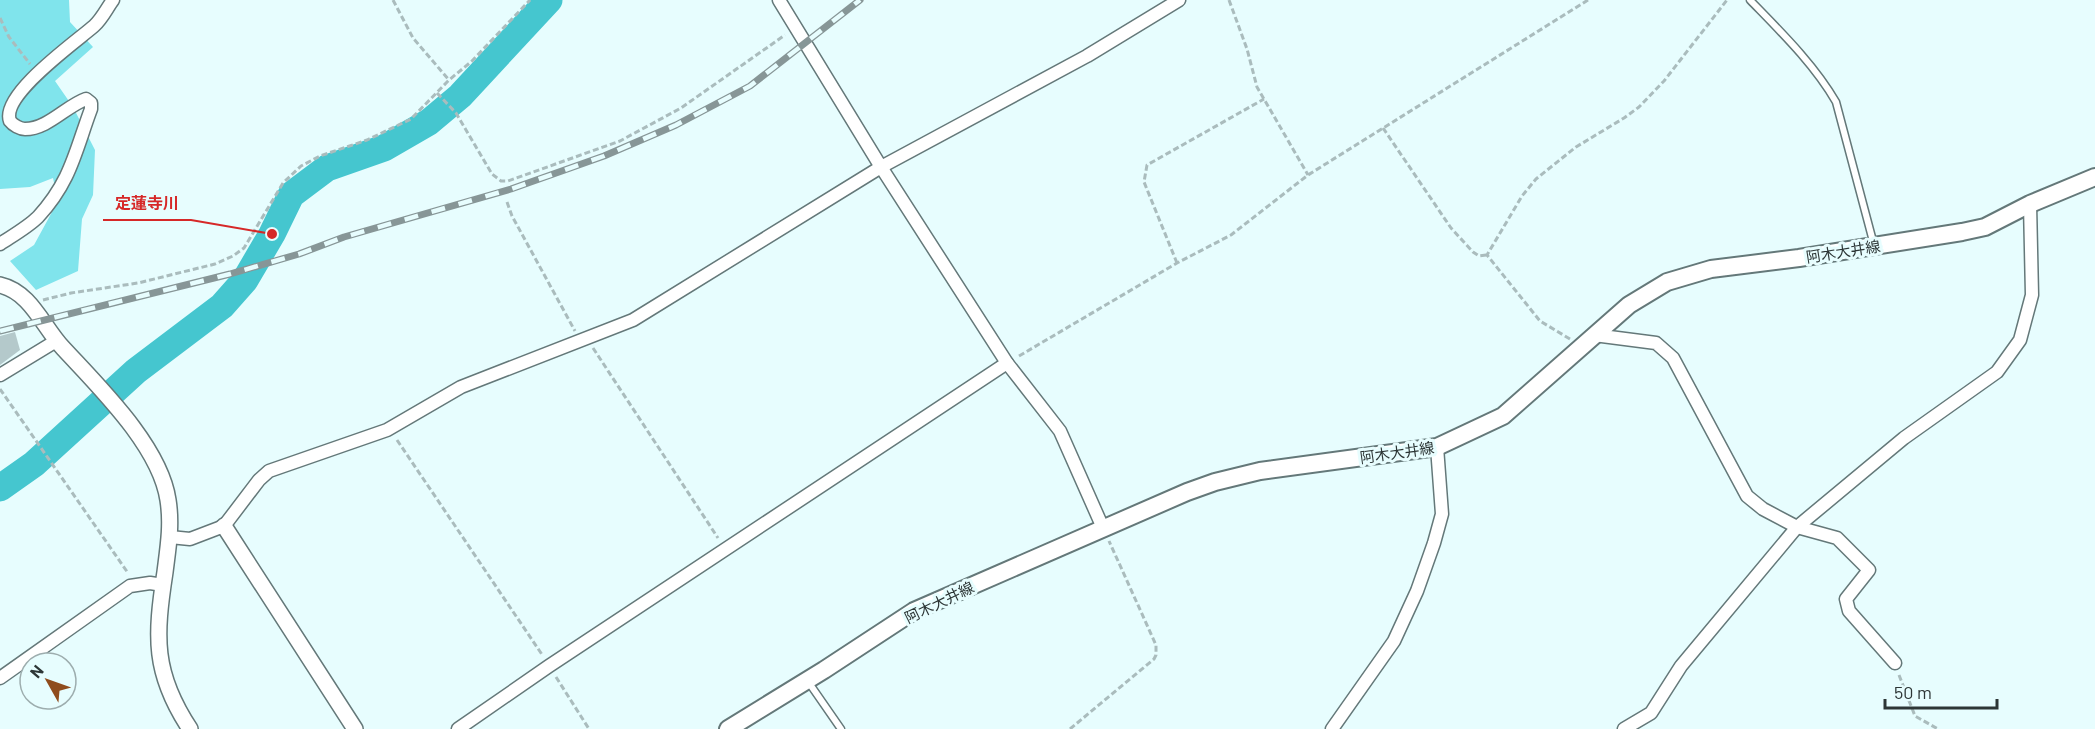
<svg xmlns="http://www.w3.org/2000/svg" width="2095" height="729" font-family="Barlow,'Noto Sans JP',sans-serif">
	<style>
		.green { fill: #80e4ec }
		.lines { fill: none; stroke-linecap: round; stroke-linejoin: round }
		.river { stroke: #45c6cf; stroke-width: 27 }
		.building { fill: #b4c9cb }
		.service-casing { stroke: #647879; stroke-width: 9 }
		.minor-casing { stroke: #647879; stroke-width: 15 }
		.tertiary-casing { stroke: #647879; stroke-width: 18 }
		.secondary-casing { stroke: #647879; stroke-width: 20 }
		.path { stroke: #aabcbd; stroke-width: 3; stroke-dasharray: 6 3; stroke-linecap: butt }
		.service { stroke: #fff; stroke-width: 6 }
		.minor { stroke: #fff; stroke-width: 12 }
		.tertiary { stroke: #fff; stroke-width: 15 }
		.secondary { stroke: #fff; stroke-width: 16 }
		.rail-casing { stroke: #879697; stroke-width: 7 }
		.rail { stroke: #e7fdfe; stroke-width: 4.5; stroke-dasharray: 14; stroke-linecap: butt }
		.labels { text-anchor: middle; dominant-baseline: central; stroke-width: 6; stroke-linejoin: round; paint-order: stroke }
		.street-label { font-size: 15px; fill: #2d3636; stroke: #e7fdfe }
		.leader { fill: none; stroke: #d62828; stroke-width: 2 }
		.callout-dot { fill: #d62828; stroke: #e7fdfe; stroke-width: 2 }
		.callout-label { font-size: 16px; text-anchor: middle; font-weight: bold; fill: #d62828; stroke: #e7fdfe; stroke-width: 6; stroke-linejoin: round; paint-order: stroke }
	</style>
	<rect width="100%" height="100%" fill="#e7fdfe"/>
	<path class="green" d="M0,0H69L70,22L93,47L55,81L73,107L95,150L93,195L82,219L78,271L36,290L10,261L34,245L58,201L53,178L30,187L0,189Z"/>
	<g class="lines">
		<path class="river" d="M0,488L34,464L136,371L222,306L245,280L272,234L291,195L327,168L384,148L429,122L460,96L549,0"/>
	</g>
	<path class="building" d="M15,332L20,350L0,365V336Z"/>
	<g class="lines">
		<g class="service-casing">
			<g id="service">
				<path d="M1750,0C1780,31 1814,64 1836,102L1874,245"/>
				<path d="M807,680L841,729"/>
			</g>
		</g>
		<g class="minor-casing">
			<g id="minor">
				<path d="M779,0L881,167L1007,363L1060,431L1103,528"/>
				<path d="M0,244C12,236 28,227 38,217C71,181 75,152 91,109V103L86,99C66,106 48,129 25,129C20,129 13,125 10,121C0,95 77,41 94,26C102,19 107,8 113,0"/>
				<path d="M1594,335L1656,343L1673,358L1747,496L1763,509L1797,527L1837,538L1869,570L1846,599L1849,611L1895,663"/>
				<path d="M0,375L56,341"/>
				<path d="M170,537L190,539L224,526L259,480L269,471L387,430L461,387L633,320L881,167L1087,56L1179,0"/>
				<path d="M0,678L130,586L150,583L163,585"/>
				<path d="M458,729L549,666L1007,363"/>
				<path d="M1332,729L1394,641L1417,591L1434,543L1442,514L1437,447"/>
				<path d="M1624,729L1651,713L1681,666L1797,527L1904,438L1997,372L2020,340L2032,295L2030,204"/>
			</g>
		</g>
		<g class="tertiary-casing">
			<g id="tertiary">
				<path d="M0,285C31,292 43,327 63,348C99,387 160,446 168,500C172,525 168,548 165,572C155,637 153,673 190,729"/>
				<path d="M224,526L355,729"/>
			</g>
		</g>
		<g class="secondary-casing">
			<path id="secondary" d="M728,729L824,670L914,611L1187,492L1215,482L1260,471L1437,447L1503,416L1629,305L1667,282L1711,269L1799,258L1962,232L1985,227L2030,204L2095,177"/>
		</g>
		<g class="path">
			<path d="M393,0L413,38L449,80"/>
			<path d="M1229,0L1247,49L1257,87L1308,175"/>
			<path d="M0,18L9,37L30,64"/>
			<path d="M437,93L456,113L492,174L501,181H508L620,141L681,108L785,35"/>
			<path d="M1383,128L1451,228L1473,252L1479,256L1487,255"/>
			<path d="M507,202L512,216L575,331"/>
			<path d="M1177,263L1144,182L1147,165L1264,99"/>
			<path d="M43,300L71,293L138,283L215,264L233,256L244,248L283,183L301,166L320,156L367,140L411,119L449,80L472,61L530,0"/>
			<path d="M1570,339L1540,321L1487,255L1522,196L1536,179L1576,147L1624,118L1639,107L1664,81L1727,0"/>
			<path d="M593,348L718,538"/>
			<path d="M1019,356L1177,263L1231,235L1308,175L1588,0"/>
			<path d="M0,389L128,573"/>
			<path d="M397,440L543,656"/>
			<path d="M1899,675L1915,716L1938,729"/>
			<path d="M556,677L589,729"/>
			<path d="M1070,729L1154,659L1156,655V645L1109,541"/>
		</g>
		<use href="#service" class="service"/>
		<use href="#minor" class="minor"/>
		<use href="#tertiary" class="tertiary"/>
		<use href="#secondary" class="secondary"/>
		<g class="rail-casing">
			<path id="rail" d="M0,331L230,274L299,254L344,237L511,189L604,156L676,125L750,86L860,0"/>
		</g>
		<use href="#rail" class="rail"/>
	</g>
	<g class="labels">
		<g class="street-label">
			<text transform="translate(1843 251) rotate(-9)">阿木大井線</text>
			<text transform="translate(1397 452) rotate(-8)">阿木大井線</text>
			<text transform="translate(939 602) rotate(-26)">阿木大井線</text>
		</g>
	</g>
	<path class="leader" d="M272 234L191 220H103"/>
	<circle class="callout-dot" cx="272" cy="234" r="6"/>
	<g class="callout-label">
		<text x="147" y="209">定蓮寺川</text>
	</g>
	<g transform="translate(48 681) rotate(310)"><circle r="28" fill="#e7fdfe" stroke="#9dadae" stroke-width="1.5"/>
	<path d="M0-4.5L10 22L0 15L-10 22Z" fill="#8f4c1d"/>
	<text y="-9" font-size="16" font-weight="bold" text-anchor="middle" fill="#2d3636">N</text>
	</g>
	<path d="M1885 699v9h112v-9" fill="none" stroke="#2d3636" stroke-width="3"/>
	<text x="1894" y="699" font-size="18" fill="#2d3636" stroke="#e7fdfe" stroke-width="4.5" paint-order="stroke">50 m</text>
</svg>
